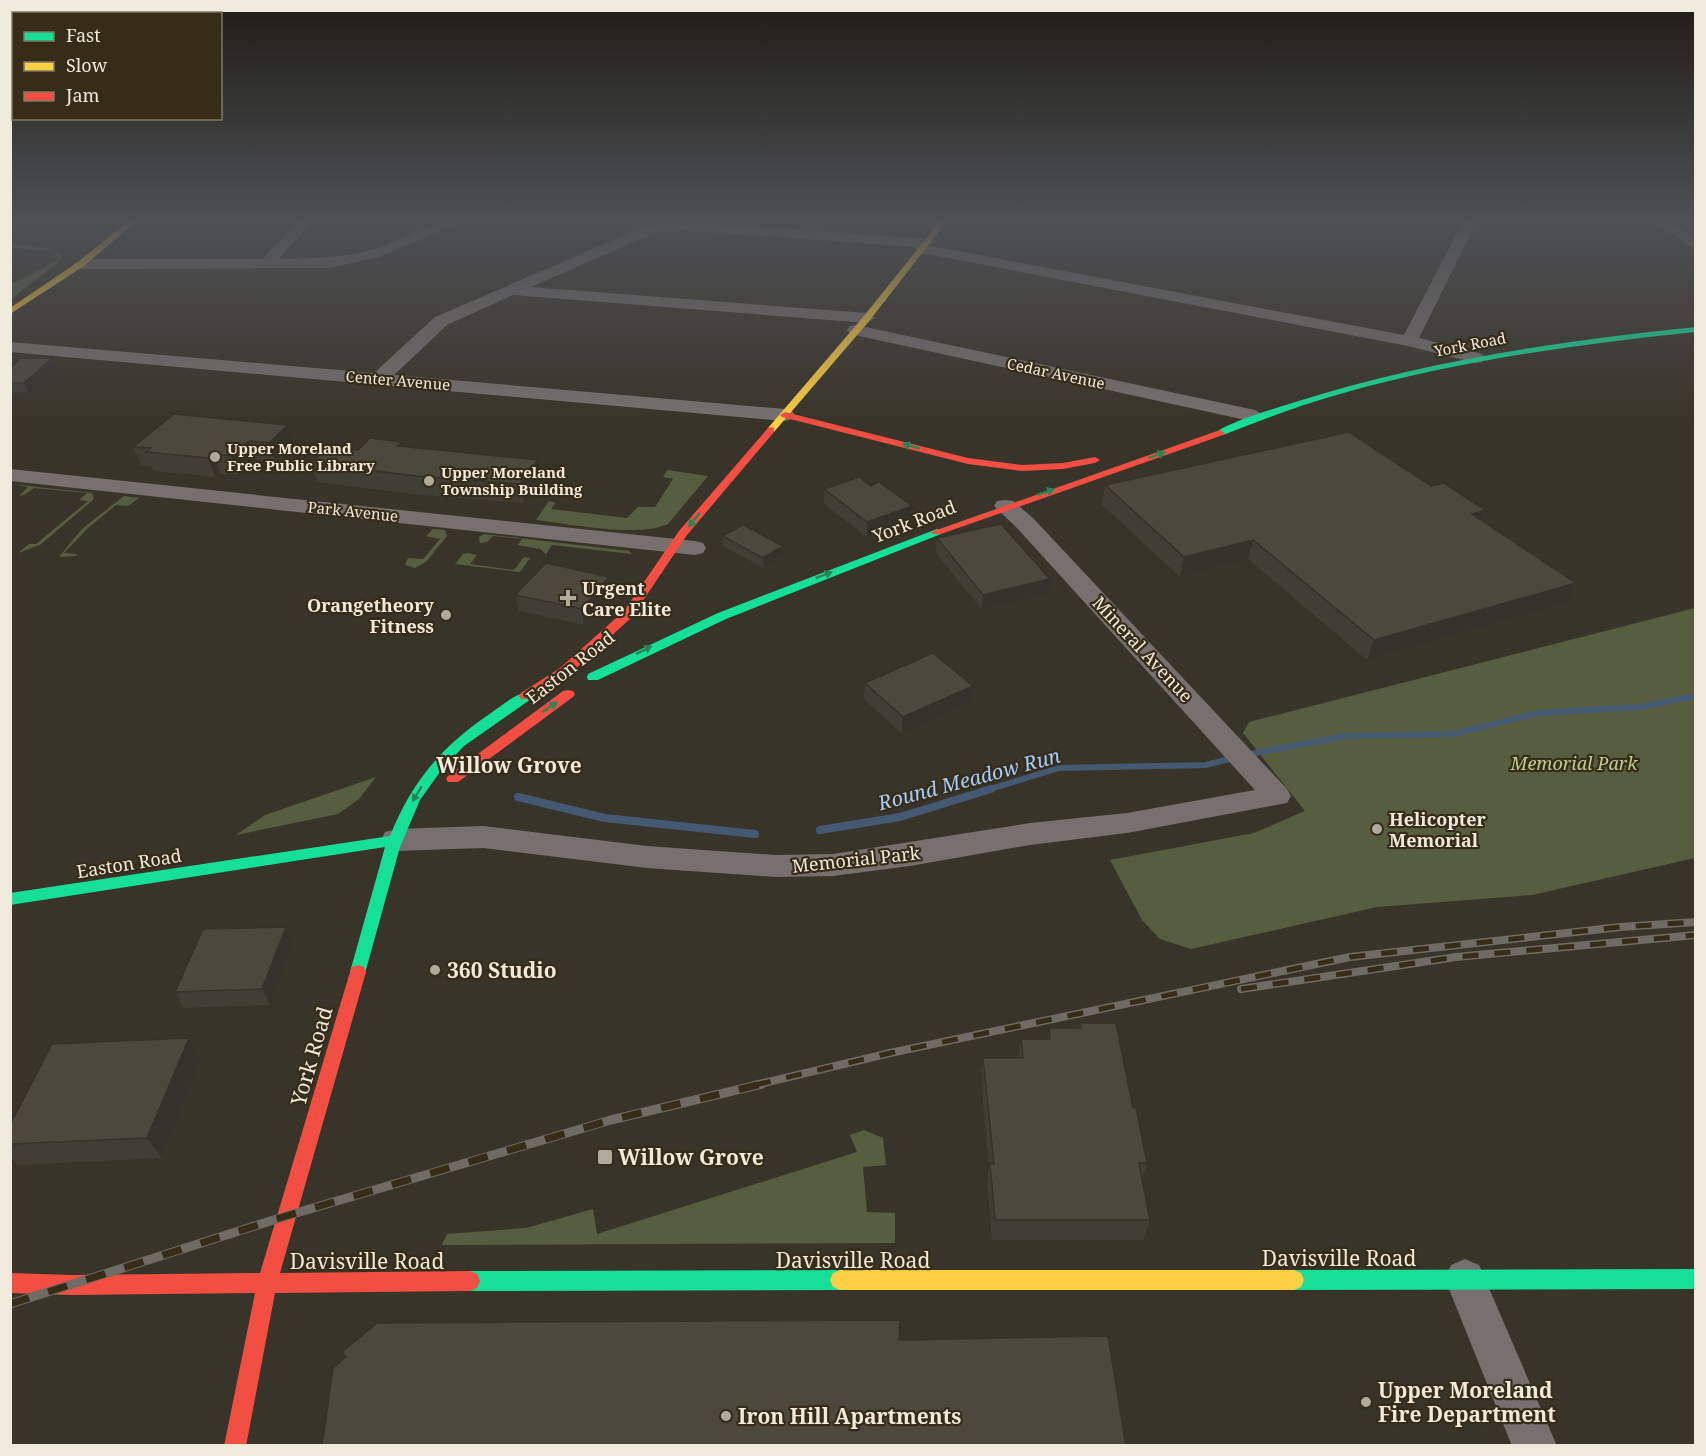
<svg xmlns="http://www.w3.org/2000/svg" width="1706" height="1456" font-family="'Noto Serif',serif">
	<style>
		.green { fill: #575e40 }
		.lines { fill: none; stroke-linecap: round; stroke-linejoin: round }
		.stream-far1 { stroke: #455a72; stroke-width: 6 }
		.stream { stroke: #455a72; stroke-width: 8 }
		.street { fill: #77706e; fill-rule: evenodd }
		.fast { fill: #16e098; fill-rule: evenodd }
		.slow { fill: #ffcf43; fill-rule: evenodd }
		.jam { fill: #f24e42; fill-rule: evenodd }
		.rail-far1-casing { stroke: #706b64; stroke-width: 8 }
		.rail-casing { stroke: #706b64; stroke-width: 9 }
		.rail-far1 { stroke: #362c18; stroke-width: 5; stroke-dasharray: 16; stroke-linecap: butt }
		.rail { stroke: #362c18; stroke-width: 7; stroke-dasharray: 20; stroke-linecap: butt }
		.wall { fill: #413e35 }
		.shaded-wall { fill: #35322b }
		.building { fill: #4c483e; stroke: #35322b; stroke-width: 1.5 }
		.oneway { fill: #268658 }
		.poi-dot { fill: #b0aa9e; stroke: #362c18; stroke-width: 2 }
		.labels { text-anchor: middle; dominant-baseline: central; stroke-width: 4.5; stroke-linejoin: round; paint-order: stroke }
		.far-street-label { font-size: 15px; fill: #f0eadd; stroke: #362c18 }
		.far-poi-label { font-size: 15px; font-weight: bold; fill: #f0eadd; stroke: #362c18; text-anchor: start }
		.street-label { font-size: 18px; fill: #f0eadd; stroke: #362c18 }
		.poi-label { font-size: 18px; font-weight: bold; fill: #f0eadd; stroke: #362c18; text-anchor: start }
		.park-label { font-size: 18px; font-style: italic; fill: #bdce92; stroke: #362c18 }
		.water-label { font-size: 20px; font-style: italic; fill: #a2cdfd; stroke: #362c18 }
		.quarter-label { font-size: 21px; font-weight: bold; fill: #f0eadd; stroke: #362c18 }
		.near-poi-label { font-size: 21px; font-weight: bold; fill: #f0eadd; stroke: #362c18; text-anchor: start }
		.near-street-label { font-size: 21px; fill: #f0eadd; stroke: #362c18 }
	</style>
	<rect width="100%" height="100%" fill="#393429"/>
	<g class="green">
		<path d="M11,244L51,249L62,255L55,265L11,299V284L55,262L58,257L53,256L56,254L55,251L11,248Z"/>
		<path d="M667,470L708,476L668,524C637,538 571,524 536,520L549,501L555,503L551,509L627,518L638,507H655L673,479L663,477Z"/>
		<path d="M11,484L92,493L94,499L40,545L18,553L29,544H36L88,501L79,500L87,493L34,488L24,495L19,496L28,487Z"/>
		<path d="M124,496L139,498L128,506L116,505L88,528L64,553L77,554L76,556L59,557L82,529Z"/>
		<path d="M433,529L445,530L447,536L426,562L415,568L405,565L408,558L423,559L440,539L426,536Z"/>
		<path d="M484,534L629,551L632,554L552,545L546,554L540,549L518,545L522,539L493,536L487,542L480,543L479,537Z"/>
		<path d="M468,553L477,555L470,564L514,570L524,557L530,558L520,572L455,564L463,554Z"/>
		<path d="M1695,608V858L1532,895L1377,907L1191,949L1160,939L1142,920L1110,860L1254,833L1305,811L1243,733L1249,722Z"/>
		<path d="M376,777L359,799L338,814L236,835L265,815Z"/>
		<path d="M864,1130L883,1138L886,1165L863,1167L867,1212L895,1213V1243L442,1245L447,1234L526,1228L593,1209L597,1234L857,1152L850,1135Z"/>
	</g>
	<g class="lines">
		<g class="stream-far1">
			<path d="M1245,755L1346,736L1453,734L1539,713L1640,707L1696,696"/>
			<path d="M987,790L1059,768L1206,765L1234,758"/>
		</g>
		<g class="stream">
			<path d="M518,797L605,818L755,834"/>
			<path d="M820,830L900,817L991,789"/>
		</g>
		<g class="street">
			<path d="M298,221H313L279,259C310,258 338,258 367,251C401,242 429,221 465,221L378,257L330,268L81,269L73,264L81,259H263Z"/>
			<path d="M1463,221H1477L1419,338L1482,354L1485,358L1482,362L1476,363L1408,346L922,253L917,252L916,247L682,230L654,233L531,287L867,313L875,318L867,323L513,295L447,325L394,375L785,409L792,411L795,415L792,419L785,421L10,352V342L374,373L435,317L646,226L682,222L926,239L933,243L931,246L1404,335Z"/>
			<path d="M1652,221H1669L1696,239V250Z"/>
			<path d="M856,325L1255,410L1265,416L1255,422L850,334L847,330L850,326Z"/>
			<path d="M10,469L695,541L703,543L706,548L703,553L695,555L10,481Z"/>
			<path d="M1005,500L1013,501L1033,518L1287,789L1291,796L1287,803L1127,833L1030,845L910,866L833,876L776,877L647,868L483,848L396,851L385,848L381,840L385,832L396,829L483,826L647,846L776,855L833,854L1030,823L1127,813L1255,790L1017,528L994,506L997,501Z"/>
			<path d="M1465,1259L1479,1265L1557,1446H1512L1445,1279L1451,1265Z"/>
		</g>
		<g class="fast">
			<path d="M1696,327V332C1576,344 1456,361 1340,394C1300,405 1262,420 1223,435L1215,433C1229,422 1273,409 1292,403C1423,361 1558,341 1696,327Z"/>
			<path d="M937,529L941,530V534L726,619L598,680H588L587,677L588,674L718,613Z"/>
			<path d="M526,692L533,696L531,699L464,746L442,769L420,800L400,847L364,977L358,979L352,977L350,972L385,847L10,905V893L390,836C412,781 442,746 491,713C501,706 514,695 526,692Z"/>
			<path d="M1696,1269V1289L1294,1290L1287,1287L1284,1280L1287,1273L1294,1270Z"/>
			<path d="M840,1270L847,1273L850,1280L847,1287L840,1290L470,1291L463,1288L460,1281L463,1274L470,1271Z"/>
		</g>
		<g class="slow">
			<path d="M129,221H137L84,266L10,314V308L78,262Z"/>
			<path d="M940,221H947L870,320L774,432H768V428L864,316Z"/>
			<path d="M840,1270H1294L1301,1273L1304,1280L1301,1287L1294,1290H840L833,1287L830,1280L833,1273Z"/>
		</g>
		<g class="jam">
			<path d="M785,412L968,458L1022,465L1063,463L1095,457L1100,460L1095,463L1063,469L1022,471L968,464L782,417L780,415Z"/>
			<path d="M771,427L774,428V432L687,535L632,617L570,674L531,699H521L519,696L521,693L560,668L624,611L679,531L768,428Z"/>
			<path d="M1220,430L1225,433L1223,435L941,534H933L931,532Z"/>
			<path d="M568,690L573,691L575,694L573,697L458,782H448L446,779L448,776L563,691Z"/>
			<path d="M358,965L364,967L366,972L280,1273L470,1271L477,1274L480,1281L477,1288L470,1291L275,1293L246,1446H224L255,1293L71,1295L10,1293V1273L71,1275L260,1273L350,972L352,967Z"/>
		</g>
		<g class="rail-far1-casing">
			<g id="rail-far1">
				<path d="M1241,989L1456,957L1696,935"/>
				<path d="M755,1085L890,1053L1350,957L1620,927L1696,922"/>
			</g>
		</g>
		<g class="rail-casing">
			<path id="rail" d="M10,1304L286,1216L611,1120L762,1084"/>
		</g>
		<use href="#rail-far1" class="rail-far1"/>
		<use href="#rail" class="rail"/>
	</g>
	<g class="wall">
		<path d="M56,367L28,392L10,393V368Z"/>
		<path d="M288,425L294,443L275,461L256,460L238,475L220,473L215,477L154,471L152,467L141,465L133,447Z"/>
		<path d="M403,447L542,479L524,503L421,495L317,482L311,463L358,450Z"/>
		<path d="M1105,485L1431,486L1485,510L1482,520L1576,583L1567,603L1367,660L1248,559L1180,577L1102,505Z"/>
		<path d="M871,486L912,506L911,521L867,537L824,504V489Z"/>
		<path d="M722,536L784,556L764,568L723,546Z"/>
		<path d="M937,538L1048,594L982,610L936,553Z"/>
		<path d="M612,592L584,625L519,611L515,595Z"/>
		<path d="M865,683L973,686L971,702L902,734L864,699Z"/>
		<path d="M286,927L294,943L270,1005L184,1008L175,992Z"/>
		<path d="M1080,1023L1133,1108L1147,1163L1142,1180L1150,1220L1143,1240H992L987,1184L989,1166L981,1080L983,1058H1018L1021,1039H1047L1049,1028H1079Z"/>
		<path d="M201,1059L162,1158L18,1165L10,1156V1125Z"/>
	</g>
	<g class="shaded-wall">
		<path d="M52,358L56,367L28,392L24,383Z"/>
		<path d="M288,425L294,443L275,461L269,443Z"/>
		<path d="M249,441L256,460L238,475L231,456Z"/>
		<path d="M213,454L220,473L215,477L208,458Z"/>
		<path d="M538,460L542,479L524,503L520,484Z"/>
		<path d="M912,506L911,521L867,537V522Z"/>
		<path d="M1485,510L1478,530L1472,514Z"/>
		<path d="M1253,540L1248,559L1180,577L1184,557Z"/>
		<path d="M783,546L784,556L764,568L763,558Z"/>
		<path d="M609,577L612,592L584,625L582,609Z"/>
		<path d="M1050,579L1048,594L982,610L983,595Z"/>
		<path d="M1576,583L1567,603L1367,660L1374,640Z"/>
		<path d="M973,686L971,702L902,734L903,717Z"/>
		<path d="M286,927L294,943L270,1005L262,989Z"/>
		<path d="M189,1038L201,1059L162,1158L147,1138Z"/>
	</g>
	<g class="building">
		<path d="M21,358H52L24,383H10V368Z"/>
		<path d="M174,414L288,425L269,443L249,441L231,456L213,454L208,458L146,452L151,448L133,447Z"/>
		<path d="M1349,432L1431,486L1444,483L1485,510L1472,514L1576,583L1374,640L1253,540L1184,557L1105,485Z"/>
		<path d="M370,438L402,442L397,446L538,460L520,484L416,476L311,463L328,447L358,450Z"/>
		<path d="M859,477L871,486L879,482L912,506L867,522L824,489Z"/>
		<path d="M1001,524L1050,579L983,595L937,538Z"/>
		<path d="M743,525L783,546L763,558L722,536Z"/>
		<path d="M546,563L609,577L582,609L515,595Z"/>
		<path d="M933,653L973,686L903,717L865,683Z"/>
		<path d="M286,927L262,989L175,992L203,929Z"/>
		<path d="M1080,1023H1116L1133,1108L1136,1107L1147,1163H1139L1150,1220H995L990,1163L994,1164L983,1058H1023L1021,1039H1050L1049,1028H1081Z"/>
		<path d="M189,1038L147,1138L10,1144V1125L52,1044Z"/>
		<path d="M900,1320L899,1340L1108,1336L1126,1446H322L333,1368L346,1357L342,1352L377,1323Z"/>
	</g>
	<defs><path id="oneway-solid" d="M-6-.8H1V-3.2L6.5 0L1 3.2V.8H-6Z" transform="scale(1.5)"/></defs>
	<g class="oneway">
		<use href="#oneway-solid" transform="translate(911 446) rotate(-165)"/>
		<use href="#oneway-solid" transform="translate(1157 455) rotate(-20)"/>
		<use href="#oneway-solid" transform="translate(1046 492) rotate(-18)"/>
		<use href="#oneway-solid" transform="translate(694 520) rotate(129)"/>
		<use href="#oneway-solid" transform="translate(824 575) rotate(-21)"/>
		<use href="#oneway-solid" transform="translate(644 650) rotate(-27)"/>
		<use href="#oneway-solid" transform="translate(550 707) rotate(-35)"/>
		<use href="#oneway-solid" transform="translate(417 794) rotate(122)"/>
	</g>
	<linearGradient id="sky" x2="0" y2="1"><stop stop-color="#1f1d17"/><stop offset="0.52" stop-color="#4e5054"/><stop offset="1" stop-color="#4e5054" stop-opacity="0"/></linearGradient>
	<rect width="1706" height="425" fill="url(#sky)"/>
	<g class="poi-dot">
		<circle cx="215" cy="457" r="6"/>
		<circle cx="429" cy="481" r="6"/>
		<path d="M565 589h6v6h6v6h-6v6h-6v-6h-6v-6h6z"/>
		<circle cx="446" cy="615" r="6"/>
		<circle cx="1377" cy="829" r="6"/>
		<circle cx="435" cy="970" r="6"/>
		<rect x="597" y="1149" width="16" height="16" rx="3"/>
		<circle cx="1366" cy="1402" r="6"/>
		<circle cx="726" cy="1416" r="6"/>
	</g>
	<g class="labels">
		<g class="far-street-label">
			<text transform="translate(1470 344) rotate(-11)">York Road</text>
			<text transform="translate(1056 373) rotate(12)">Cedar Avenue</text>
			<text transform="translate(398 380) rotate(5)">Center Avenue</text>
			<text transform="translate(353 511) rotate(6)">Park Avenue</text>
		</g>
		<g class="far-poi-label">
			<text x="227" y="448">Upper Moreland<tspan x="227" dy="17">Free Public Library</tspan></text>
			<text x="441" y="472">Upper Moreland<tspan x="441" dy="17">Township Building</tspan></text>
		</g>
		<g class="street-label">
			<text transform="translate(914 521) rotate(-21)">York Road</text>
			<text transform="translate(1143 649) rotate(47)">Mineral Avenue</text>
			<text transform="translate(570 667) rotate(-38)">Easton Road</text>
			<text transform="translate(856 859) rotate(-6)">Memorial Park</text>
			<text transform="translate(129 863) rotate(-9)">Easton Road</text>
		</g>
		<g class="poi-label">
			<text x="582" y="588">Urgent<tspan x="582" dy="21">Care Elite</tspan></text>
			<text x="434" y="605" text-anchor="end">Orangetheory<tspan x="434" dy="21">Fitness</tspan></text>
			<text x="1389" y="819">Helicopter<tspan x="1389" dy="21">Memorial</tspan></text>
		</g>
		<g class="park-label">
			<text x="1574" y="763">Memorial Park</text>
		</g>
		<g class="water-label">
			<text transform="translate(969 779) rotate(-15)">Round Meadow Run</text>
		</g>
		<g class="quarter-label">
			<text x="509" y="765">Willow Grove</text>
		</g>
		<g class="near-poi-label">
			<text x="447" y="970">360 Studio</text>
			<text x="618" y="1157">Willow Grove</text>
			<text x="1378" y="1390">Upper Moreland<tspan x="1378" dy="24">Fire Department</tspan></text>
			<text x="738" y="1416">Iron Hill Apartments</text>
		</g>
		<g class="near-street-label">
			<text transform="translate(311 1056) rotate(-74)">York Road</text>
			<text x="1339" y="1258">Davisville Road</text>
			<text x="853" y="1260">Davisville Road</text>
			<text x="367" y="1261">Davisville Road</text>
		</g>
	</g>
	<rect width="1706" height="1456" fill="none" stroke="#f0eadd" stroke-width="24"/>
	<rect x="12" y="12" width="210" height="108" fill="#362c18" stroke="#807867" stroke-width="1.5"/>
	<rect x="24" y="32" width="30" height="9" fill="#16e098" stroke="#807867" stroke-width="1.5"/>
	<text x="66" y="42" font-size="18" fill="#f0eadd">Fast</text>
	<rect x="24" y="62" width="30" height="9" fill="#ffcf43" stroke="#807867" stroke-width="1.5"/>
	<text x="66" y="72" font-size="18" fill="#f0eadd">Slow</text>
	<rect x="24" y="92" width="30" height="9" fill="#f24e42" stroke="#807867" stroke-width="1.5"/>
	<text x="66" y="102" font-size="18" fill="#f0eadd">Jam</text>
</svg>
